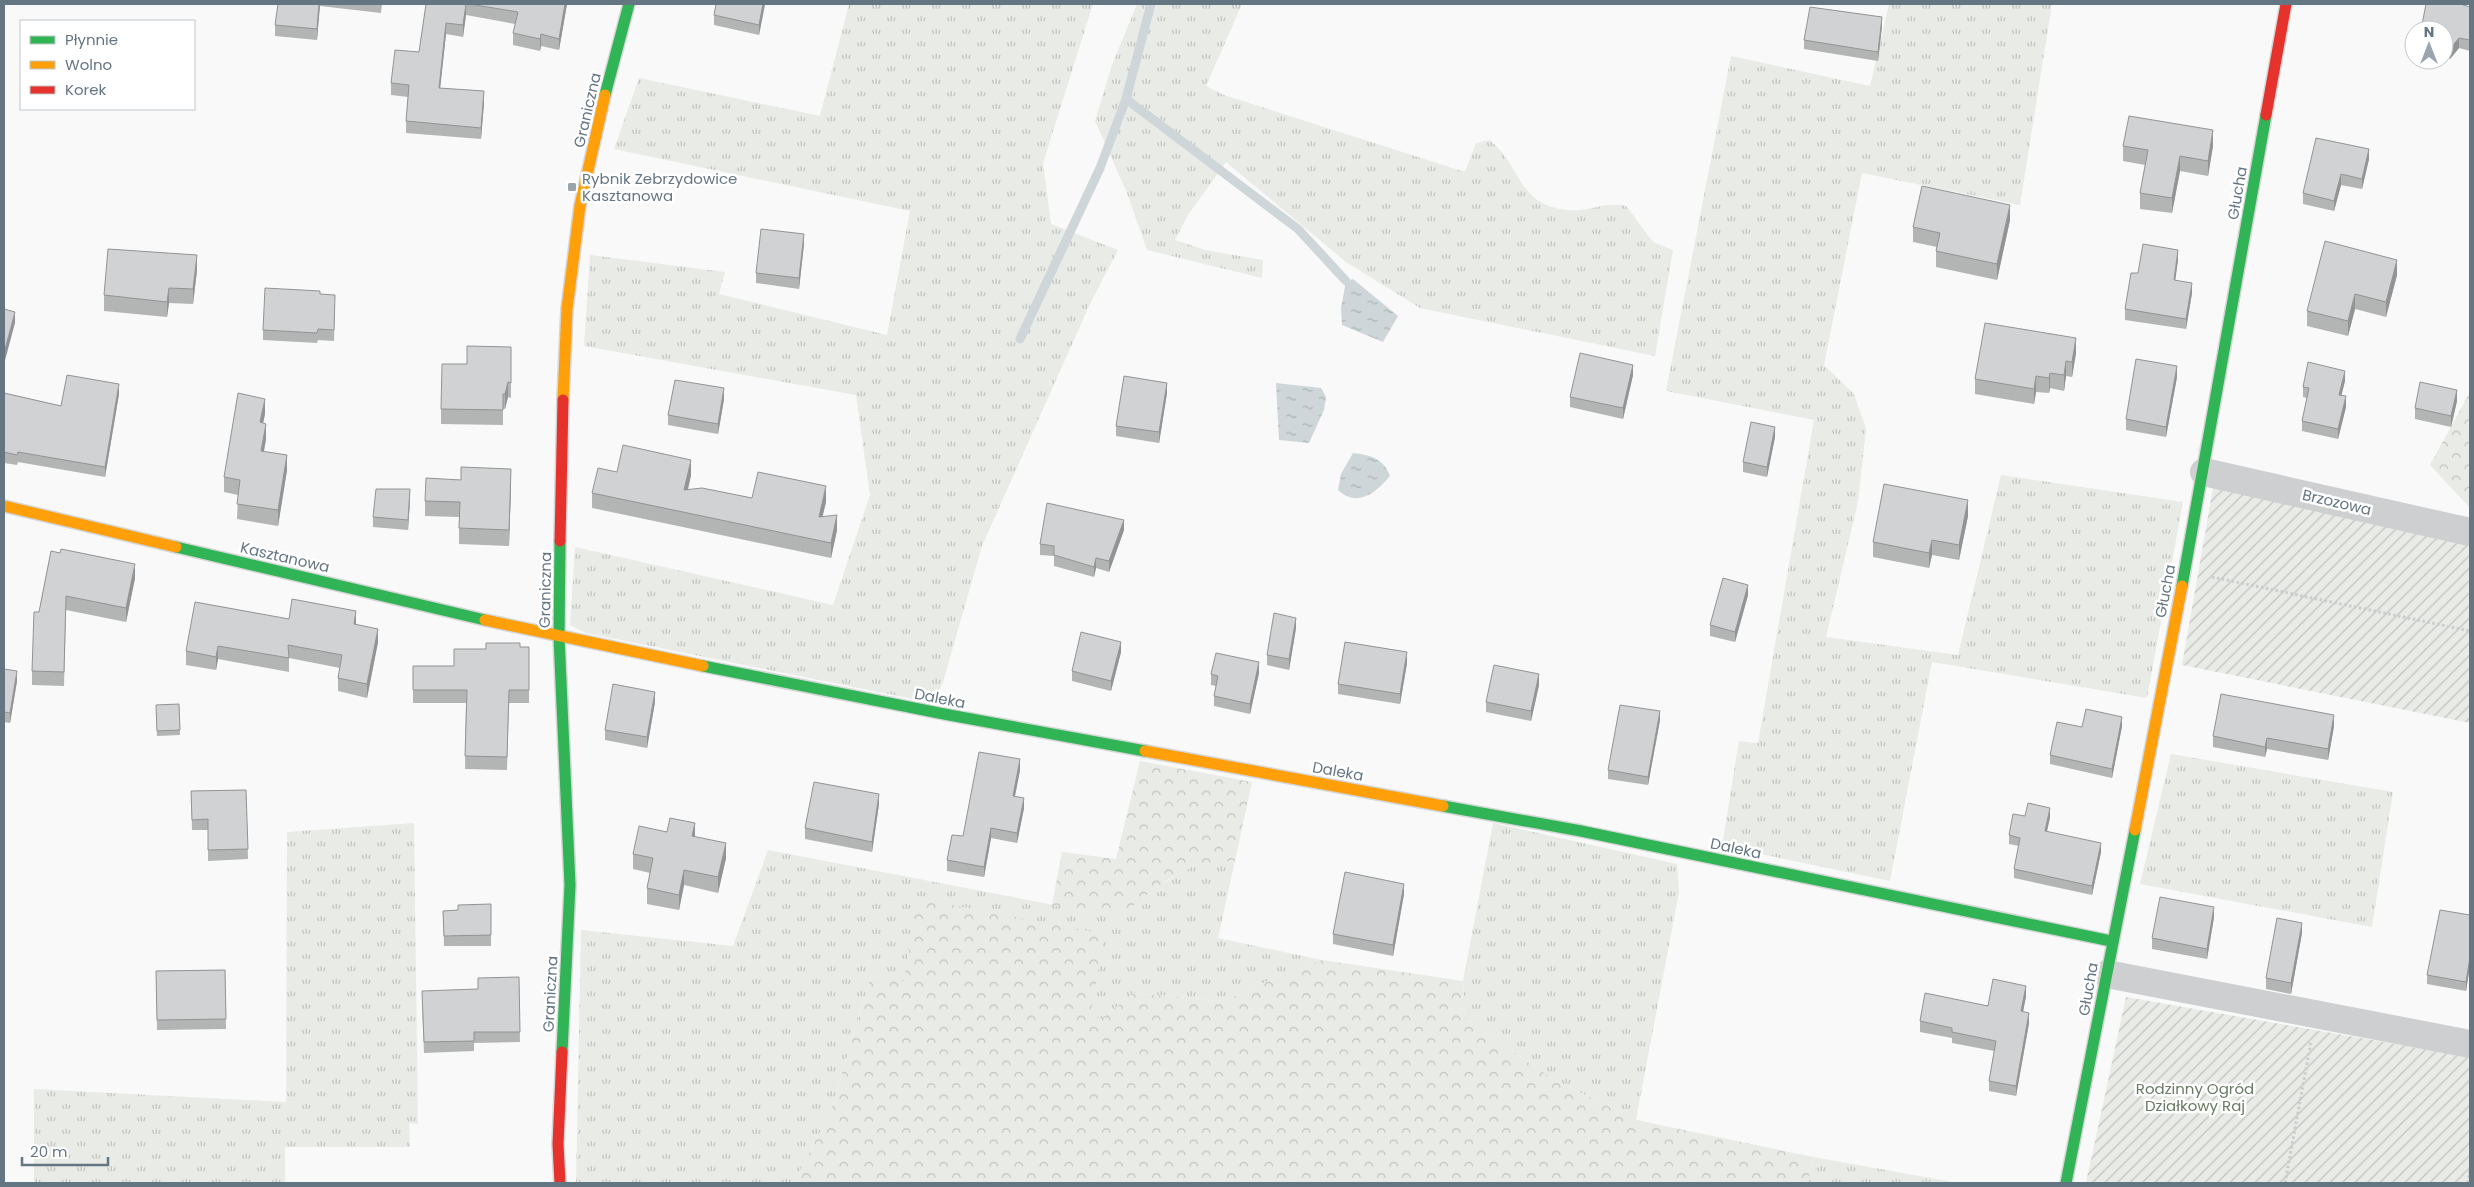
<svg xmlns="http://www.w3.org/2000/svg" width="2474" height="1187" font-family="Poppins,sans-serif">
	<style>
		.grass { fill: url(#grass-tufts) }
		.forest { fill: url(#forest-crowns) }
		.garden { fill: url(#garden-furrows) }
		.water { fill: url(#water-ripples) }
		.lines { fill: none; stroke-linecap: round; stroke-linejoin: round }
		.stream { stroke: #ced6d9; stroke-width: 9 }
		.fast-casing { stroke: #d5d6d7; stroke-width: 14 }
		.slow-casing { stroke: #d5d6d7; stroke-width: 14 }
		.jam-casing { stroke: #d5d6d7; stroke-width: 14 }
		.path { stroke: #cbcccd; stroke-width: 3; stroke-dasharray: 2.5 2.5; stroke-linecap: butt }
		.street { stroke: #cecfd0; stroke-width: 28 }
		.fast { stroke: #30b455; stroke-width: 11 }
		.slow { stroke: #ff9f0a; stroke-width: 11 }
		.jam { stroke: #e5322d; stroke-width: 11 }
		.wall { fill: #b3b5b5 }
		.shaded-wall { fill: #929394 }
		.building { fill: #d0d2d3; stroke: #929394 }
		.poi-dot { fill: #99a4ac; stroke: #fff; stroke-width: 2 }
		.labels { text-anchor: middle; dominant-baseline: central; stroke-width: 5; stroke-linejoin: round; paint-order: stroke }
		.street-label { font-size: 15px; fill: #657683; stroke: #fff }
		.poi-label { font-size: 15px; fill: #657683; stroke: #fff; text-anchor: start }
		.park-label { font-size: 15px; fill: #687a64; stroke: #fff }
	</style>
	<defs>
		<pattern id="grass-tufts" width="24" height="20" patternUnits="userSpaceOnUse" patternTransform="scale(1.25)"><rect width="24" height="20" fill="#e8ebe6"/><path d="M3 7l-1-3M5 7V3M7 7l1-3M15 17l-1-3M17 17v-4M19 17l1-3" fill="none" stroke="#c0c3c0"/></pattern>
		<pattern id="forest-crowns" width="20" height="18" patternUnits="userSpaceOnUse" patternTransform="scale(1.25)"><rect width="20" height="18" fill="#e8ebe6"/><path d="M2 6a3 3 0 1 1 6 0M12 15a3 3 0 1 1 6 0" fill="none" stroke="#c0c3c0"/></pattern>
		<pattern id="garden-furrows" width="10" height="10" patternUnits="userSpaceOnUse" patternTransform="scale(1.25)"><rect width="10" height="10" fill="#e8ebe6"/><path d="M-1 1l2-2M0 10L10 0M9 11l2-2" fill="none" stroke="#c0c3c0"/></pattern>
		<pattern id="water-ripples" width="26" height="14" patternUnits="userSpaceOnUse" patternTransform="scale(1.25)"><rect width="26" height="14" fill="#ced6d9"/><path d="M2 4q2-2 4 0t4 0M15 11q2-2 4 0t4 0" fill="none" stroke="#abb2b5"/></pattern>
	</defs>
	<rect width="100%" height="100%" fill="#f9f9f9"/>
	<g class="grass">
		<path d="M849,4H1093L1043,163L1051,224L1118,250L1089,306L982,546L943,682L933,703L586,633L570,625L575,547L833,605L870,495L856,395L584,346L590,255L725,272L719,294L887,335L910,211L614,149L639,78L820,116Z"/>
		<path d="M1137,4H1242L1206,86L1224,95L1465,172L1476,143L1489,140C1523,166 1516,206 1569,210C1589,212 1606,201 1626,206L1653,242L1673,250L1655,356L1420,308L1346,262L1226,162L1188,215L1175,240L1205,250L1263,260L1262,278L1147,250L1127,193L1095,121L1112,65Z"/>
		<path d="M1889,4H2052L2020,205L1862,173L1824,365L1854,394L1866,429L1858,502L1826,637L1958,655L2001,475L2183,502L2147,698L1932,662L1890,881L1722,846L1739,741L1758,743L1814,420L1666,391L1731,56L1870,86Z"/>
		<path d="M2171,754L2393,792L2372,927L2140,884Z"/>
		<path d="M414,823L418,1124L409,1123L410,1147H285V1183H34V1089L286,1102L287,832Z"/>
		<path d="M1493,823L1677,864L1679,892L1636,1120L1553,1079L1465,1019L1463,981Z"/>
		<path d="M768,850L1106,915L1197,864L1235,861L1218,938L1322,960L1256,986L1224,1001L1134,993L1101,1019L871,976L831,1110L794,1183H576L581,930L733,946Z"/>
		<path d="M1813,1157L1959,1183H1808Z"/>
	</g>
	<g class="forest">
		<path d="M2470,392V508L2430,465Z"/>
		<path d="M1140,761L1252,782L1235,861L1197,864L1164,882L1128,909L1106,915L1052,905L1062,852L1116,859Z"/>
		<path d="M916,898L1105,934L1090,1017L1101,1019L1134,993L1224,1001L1256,986L1322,960L1463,981L1465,1019L1553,1079L1636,1120L1813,1157L1808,1183H794L831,1110L871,976L904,981Z"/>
	</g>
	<g class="garden">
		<path d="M2214,482L2470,539V723L2182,665Z"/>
		<path d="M2126,997L2470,1057V1183H2086Z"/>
	</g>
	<g class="water">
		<path d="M1353,279L1398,316L1383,342L1342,325L1341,308L1346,281Z"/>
		<path d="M1276,383L1321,388L1326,397L1324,410L1309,443L1279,440Z"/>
		<path d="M1353,453C1370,455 1383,458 1390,476C1376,493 1357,508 1338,490L1341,474Z"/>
	</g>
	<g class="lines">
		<g class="stream">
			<path d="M1126,99L1298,229L1346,281"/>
			<path d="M1020,339L1100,168L1126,99L1151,4"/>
		</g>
		<g class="fast-casing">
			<g id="fast">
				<path d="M605,95L629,4"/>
				<path d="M560,541L559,637L570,885L562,1052"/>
				<path d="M176,547L485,620"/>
				<path d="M2182,586L2266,115"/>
				<path d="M703,666L944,714L1145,751"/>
				<path d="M1443,806L1581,831L2111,941"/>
				<path d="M2066,1183L2135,830"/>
			</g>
		</g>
		<g class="slow-casing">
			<g id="slow">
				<path d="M563,400L567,309L580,206L605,95"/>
				<path d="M4,506L176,547"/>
				<path d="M485,620L703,666"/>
				<path d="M1145,751L1443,806"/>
				<path d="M2135,830L2182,586"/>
			</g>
		</g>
		<g class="jam-casing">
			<g id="jam">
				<path d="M2266,115L2286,4"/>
				<path d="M560,541L563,400"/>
				<path d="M560,1183L558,1144L562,1052"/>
			</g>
		</g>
		<g class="path">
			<path d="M2212,577L2470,631"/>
			<path d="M2285,1183L2311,1042"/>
			<path d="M2468,1183L2470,1168"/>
		</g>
		<g class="street">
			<path d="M2204,472L2470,532"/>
			<path d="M2107,974L2470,1044"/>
		</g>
		<use href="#fast" class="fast"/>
		<use href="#slow" class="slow"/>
		<use href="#jam" class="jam"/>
	</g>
	<g class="wall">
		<path d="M278,4H382L381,13L320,6L317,40L275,36V25Z"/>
		<path d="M426,4H567L559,50L541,46L540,51L513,45V33L515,24L466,15L463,37L446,34L440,88L484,103L481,139L406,133V121L408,97L391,95V83L419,52Z"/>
		<path d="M716,4H765L759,35L714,25V15Z"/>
		<path d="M2426,4H2466L2465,6L2470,7V51L2459,48L2450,59L2444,58V30Z"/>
		<path d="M1882,26L1878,61L1804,49V40Z"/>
		<path d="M2123,146H2213L2208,176L2180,171L2172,213L2140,209V193L2145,165L2123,161Z"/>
		<path d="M2369,159L2362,189L2341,185L2334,211L2303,204V193Z"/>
		<path d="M2010,220L1997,280L1936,267V251L1937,247L1913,242V227Z"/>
		<path d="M804,244L799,289L756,283V273Z"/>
		<path d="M2178,260L2175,280L2192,293L2186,329L2125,320V309L2138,273Z"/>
		<path d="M197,270L193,304L169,303L167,317L104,311V295Z"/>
		<path d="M2397,275L2386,317L2355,309L2348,336L2307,326V311Z"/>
		<path d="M320,294L335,306L334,341L318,340L317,343L263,340V330Z"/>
		<path d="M2076,353L2072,377L2066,376L2064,391L2050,388L2049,393L2036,392L2034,404L1975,394V379Z"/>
		<path d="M511,362V398L508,397L505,409H503V425L441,424V409L467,364Z"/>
		<path d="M1633,375L1623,419L1570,407V397Z"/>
		<path d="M2177,377L2166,437L2126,430V419Z"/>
		<path d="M2345,381L2341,395L2346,407L2338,439L2302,431V421L2307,398L2303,397V387Z"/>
		<path d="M4,393L61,406L119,394L105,477L18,462L17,465L4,463Z"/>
		<path d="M1167,393L1159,443L1116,436V426Z"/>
		<path d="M724,399L718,434L668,425V415Z"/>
		<path d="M2457,401L2451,427L2415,419V408Z"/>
		<path d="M265,414L263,423L266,439L264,451L287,470L278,526L237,519L238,495L224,492V477Z"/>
		<path d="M1775,437L1767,477L1743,472V462Z"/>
		<path d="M617,472L691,475L688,490L752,498L826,502L822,516L837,530L831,558L592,508V493Z"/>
		<path d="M511,485L509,546L459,544V517L425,516V501Z"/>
		<path d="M410,499L408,530L373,527V517Z"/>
		<path d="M1968,516L1959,560L1932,555L1929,568L1873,557V542Z"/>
		<path d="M1124,530L1109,572L1096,568L1094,577L1054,566V556L1040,555V544Z"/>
		<path d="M51,551L135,578L126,622L66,610L64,686L32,685V671L39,612Z"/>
		<path d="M1748,595L1735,642L1710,636V625Z"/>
		<path d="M289,619L356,624L378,642L367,698L338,691V678L340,668L289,658V672L218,659L216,670L186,665V651Z"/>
		<path d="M1296,628L1289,670L1267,665V655Z"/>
		<path d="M520,647H529V703H509L507,770L465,769L466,703H413V666H454L486,649Z"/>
		<path d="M1121,652L1111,691L1072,681V671Z"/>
		<path d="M1407,663L1400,704L1338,694V684Z"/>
		<path d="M4,669L17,681L10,723L4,722Z"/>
		<path d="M1259,673L1250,714L1214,706V696L1216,686L1211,685V674Z"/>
		<path d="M1539,685L1531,721L1486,712V702Z"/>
		<path d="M655,702L647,748L605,740V730Z"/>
		<path d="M179,704L180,735L157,736L156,705Z"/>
		<path d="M1660,720L1648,785L1608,779V770Z"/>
		<path d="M2122,726L2112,778L2050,764V755L2082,727Z"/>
		<path d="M2334,726L2328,760L2267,749L2265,757L2213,747V736Z"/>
		<path d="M1020,770L1015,796L1024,808L1017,843L991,838L984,877L947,871V860L963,836Z"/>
		<path d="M246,790L248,859L208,861V830H192L191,791Z"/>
		<path d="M879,804L872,852L805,839V828Z"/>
		<path d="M2025,816L2050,817L2047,831L2101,852L2092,895L2014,878V869L2019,846L2009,844V835Z"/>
		<path d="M667,832L695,836L726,858L718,893L684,885L679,910L647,904V888L650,873L633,869V854Z"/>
		<path d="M1404,894L1393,956L1333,944V934Z"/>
		<path d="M491,904V946H444L443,911L458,910Z"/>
		<path d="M2470,915V966L2466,991L2427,984V975Z"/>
		<path d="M2214,917L2207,959L2152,949V938Z"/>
		<path d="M2302,933L2291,994L2266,989V978Z"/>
		<path d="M225,970L226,1029L157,1030L156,971Z"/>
		<path d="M519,977L520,1042L474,1043V1051L424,1053L422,1002L478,989Z"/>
		<path d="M2026,996L2023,1012L2029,1023L2016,1096L1989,1091V1081L1994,1051L1952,1043V1038L1920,1032V1021Z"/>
	</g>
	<g class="shaded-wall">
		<path d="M319,4H320L317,40V29Z"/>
		<path d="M466,4V15L463,37V25Z"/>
		<path d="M565,4H567L559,50V39Z"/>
		<path d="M763,4H765L759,35V25Z"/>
		<path d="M1882,17V26L1878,61V52Z"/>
		<path d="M446,23V34L439,99V88Z"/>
		<path d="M541,34V46L540,51V39Z"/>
		<path d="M2459,38V48L2450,59V49Z"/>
		<path d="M484,91V103L481,139V128Z"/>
		<path d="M2213,130V146L2208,176V161Z"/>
		<path d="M2369,149V159L2362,189V179Z"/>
		<path d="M2180,156V171L2172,213V198Z"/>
		<path d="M2341,174V185L2334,211V201Z"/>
		<path d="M2010,205V220L1997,280V264Z"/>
		<path d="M804,234V244L799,289V278Z"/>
		<path d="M2178,250V260L2174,290V280Z"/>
		<path d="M197,255V270L193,304V289Z"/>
		<path d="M2397,260V275L2386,317V302Z"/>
		<path d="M2192,283V293L2186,329V319Z"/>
		<path d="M169,288V303L167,317V302Z"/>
		<path d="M2355,294V309L2348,336V321Z"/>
		<path d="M15,312V323L4,364V353Z"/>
		<path d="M2076,338V353L2072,377V362Z"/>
		<path d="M2066,361V376L2064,391V375Z"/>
		<path d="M1633,365V375L1623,419V408Z"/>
		<path d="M2177,366V377L2166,437V427Z"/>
		<path d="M2345,371V381L2339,405V395Z"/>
		<path d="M2050,373V388L2049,393V378Z"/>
		<path d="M2036,376V392L2034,404V389Z"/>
		<path d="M508,382V397L505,409V394Z"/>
		<path d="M1167,383V393L1159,443V432Z"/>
		<path d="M119,384V394L105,477V467Z"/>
		<path d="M724,388V399L718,434V424Z"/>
		<path d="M2457,390V401L2451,427V416Z"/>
		<path d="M2346,396V407L2338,439V429Z"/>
		<path d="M265,399V414L260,437V422Z"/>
		<path d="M266,424V439L261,466V451Z"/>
		<path d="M1775,427V437L1767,477V467Z"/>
		<path d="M287,455V470L278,526V510Z"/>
		<path d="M691,460V475L684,505V490Z"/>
		<path d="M511,469V485L509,546V530Z"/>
		<path d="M826,486V502L819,532V517Z"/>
		<path d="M410,489V499L408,530V520Z"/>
		<path d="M1968,500V516L1959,560V545Z"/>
		<path d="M837,515V530L831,558V543Z"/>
		<path d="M1124,520V530L1109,572V561Z"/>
		<path d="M1932,540V555L1929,568V553Z"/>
		<path d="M1096,558V568L1094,577V567Z"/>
		<path d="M135,564V578L126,622V608Z"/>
		<path d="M1748,585V595L1735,642V632Z"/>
		<path d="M356,611V625L354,624Z"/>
		<path d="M1296,618V628L1289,670V659Z"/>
		<path d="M378,629V642L367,698V684Z"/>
		<path d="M1121,642V652L1111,691V681Z"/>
		<path d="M218,646V659L216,670V657Z"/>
		<path d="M1407,652V663L1400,704V694Z"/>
		<path d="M1259,662V673L1250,714V704Z"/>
		<path d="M17,671V681L10,723V713Z"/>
		<path d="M1539,674V685L1531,721V711Z"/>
		<path d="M655,692V702L647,748V737Z"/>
		<path d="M1660,711V720L1648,785V777Z"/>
		<path d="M2334,715V726L2328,760V749Z"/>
		<path d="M2122,717V726L2112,778V769Z"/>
		<path d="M2267,738V749L2265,757V747Z"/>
		<path d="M1020,759V770L1013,806V796Z"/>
		<path d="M879,794V804L872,852V842Z"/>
		<path d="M1024,798V808L1017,843V833Z"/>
		<path d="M2050,808V817L2045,840V831Z"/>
		<path d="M695,823V838L692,836Z"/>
		<path d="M991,828V838L984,877V867Z"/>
		<path d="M726,843V858L718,893V877Z"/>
		<path d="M2101,843V852L2092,895V886Z"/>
		<path d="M684,870V885L679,910V895Z"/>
		<path d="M1404,884V894L1393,956V945Z"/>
		<path d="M2214,907V917L2207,959V949Z"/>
		<path d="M2302,923V933L2291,994V983Z"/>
		<path d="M2470,957V966L2466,991V982Z"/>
		<path d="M2026,986V996L2021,1022V1011Z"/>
		<path d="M2029,1013V1023L2016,1096V1086Z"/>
	</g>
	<g class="building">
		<path d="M278,4H319L317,29L275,25Z"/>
		<path d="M426,4H466L463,25L446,23L439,88L484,91L481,128L406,121L409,85L391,83L395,50L419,52Z"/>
		<path d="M469,4H565L559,39L541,34L540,39L513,33L518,12Z"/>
		<path d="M716,4H763L759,25L714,15Z"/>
		<path d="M2426,4H2463V5L2470,7V40L2459,38L2450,49L2444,48V30H2421Z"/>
		<path d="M1810,7L1882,17L1878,52L1804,40Z"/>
		<path d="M2129,116L2213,130L2208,161L2180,156L2172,198L2140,193L2148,150L2123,146Z"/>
		<path d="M2316,138L2369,149L2362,179L2341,174L2334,201L2303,193Z"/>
		<path d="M1922,186L2010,205L1997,264L1936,251L1940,233L1913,227Z"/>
		<path d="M761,229L804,234L799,278L756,273Z"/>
		<path d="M2325,241L2397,260L2386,302L2355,294L2348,321L2307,311Z"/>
		<path d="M2143,244L2178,250L2174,280L2192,283L2186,319L2125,309L2131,273H2138Z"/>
		<path d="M108,249L197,255L193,289L169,288L167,302L104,295Z"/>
		<path d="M265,288L320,291V294L335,295L334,330L318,329L317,333L263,330Z"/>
		<path d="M4,309L15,312L4,353Z"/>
		<path d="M1985,323L2076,338L2072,362L2066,361L2064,375L2050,373L2049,378L2036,376L2034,389L1975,379Z"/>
		<path d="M467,346L511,347V383L508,382L505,394H503V410L441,409L442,364H467Z"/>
		<path d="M1580,353L1633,365L1623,408L1570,397Z"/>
		<path d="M2136,359L2177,366L2166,427L2126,419Z"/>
		<path d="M2308,362L2345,371L2339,395L2346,396L2338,429L2302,421L2309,388L2303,387Z"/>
		<path d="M67,375L119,384L105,467L18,452L17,455L4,452V393L61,406Z"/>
		<path d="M1124,376L1167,383L1159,432L1116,426Z"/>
		<path d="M675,380L724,388L718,424L668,415Z"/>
		<path d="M2420,382L2457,390L2451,416L2415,408Z"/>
		<path d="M238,393L265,399L260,422L266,424L261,451L287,455L278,510L237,504L240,480L224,477Z"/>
		<path d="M1751,422L1775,427L1767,467L1743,462Z"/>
		<path d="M623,445L691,460L684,490L702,488L752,498L758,472L826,486L819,517L837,515L831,543L592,493L598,468L617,472Z"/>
		<path d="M461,467L511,469L509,530L459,528L460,502L425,501L426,478L461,480Z"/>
		<path d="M1884,484L1968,500L1959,545L1932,540L1929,553L1873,542Z"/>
		<path d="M376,489H410L408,520L373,517Z"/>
		<path d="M1047,503L1124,520L1109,561L1096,558L1094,567L1054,555V546L1040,544Z"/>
		<path d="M61,549L135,564L126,608L66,596L64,672L32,671L34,612H39L51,551L60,553Z"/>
		<path d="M1723,578L1748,585L1735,632L1710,625Z"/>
		<path d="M292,599L356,611L354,624L378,629L367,684L338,678L342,655L288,645L289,658L218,646L216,657L186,651L195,602L289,619Z"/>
		<path d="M1274,613L1296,618L1289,659L1267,655Z"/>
		<path d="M1081,632L1121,642L1111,681L1072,671Z"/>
		<path d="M1345,642L1407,652L1400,694L1338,684Z"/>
		<path d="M486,643H520V647H529V690H509L507,757L465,756L467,690H413V666H454V649H486Z"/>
		<path d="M1216,653L1259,662L1250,704L1214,696L1218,676L1211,674Z"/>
		<path d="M1494,665L1539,674L1531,711L1486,702Z"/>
		<path d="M4,669L17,671L10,713L4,712Z"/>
		<path d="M613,684L655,692L647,737L605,730Z"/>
		<path d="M2221,694L2334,715L2328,749L2267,738L2265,747L2213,736Z"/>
		<path d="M179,704L180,730L157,731L156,705Z"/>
		<path d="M1620,705L1660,711L1648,777L1608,770Z"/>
		<path d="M2086,709L2122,717L2112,769L2050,755L2057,722L2082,727Z"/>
		<path d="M979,752L1020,759L1013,796L1024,798L1017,833L991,828L984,867L947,860L952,835L963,836Z"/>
		<path d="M814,782L879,794L872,842L805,828Z"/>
		<path d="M246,790L248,849L208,850V819L192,820L191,791Z"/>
		<path d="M2028,803L2050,808L2045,831L2101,843L2092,886L2014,869L2020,838L2009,835L2013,814L2025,816Z"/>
		<path d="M670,818L695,823L692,836L726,843L718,877L684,870L679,895L647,888L653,858L633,854L639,826L667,832Z"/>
		<path d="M1345,872L1404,884L1393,945L1333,934Z"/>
		<path d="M2160,897L2214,907L2207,949L2152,938Z"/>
		<path d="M491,904V935L444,936L443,911L458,910V905Z"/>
		<path d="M2440,910L2470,915V957L2466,982L2427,975Z"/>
		<path d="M2277,918L2302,923L2291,983L2266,978Z"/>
		<path d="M225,970L226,1019L157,1020L156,971Z"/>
		<path d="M519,977L520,1032H474V1041L424,1042L422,991L478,989V978Z"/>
		<path d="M1993,979L2026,986L2021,1011L2029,1013L2016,1086L1989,1081L1996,1041L1952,1032V1028L1920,1021L1925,993L1988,1006Z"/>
	</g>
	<rect class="poi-dot" x="567" y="182" width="10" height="10" rx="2.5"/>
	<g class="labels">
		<g class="street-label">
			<text transform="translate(587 110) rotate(-77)">Graniczna</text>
			<text transform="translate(2237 193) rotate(-80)">Głucha</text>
			<text transform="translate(2337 502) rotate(13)">Brzozowa</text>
			<text transform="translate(285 557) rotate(13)">Kasztanowa</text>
			<text transform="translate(545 590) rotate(-89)">Graniczna</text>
			<text transform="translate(2165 591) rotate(-79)">Głucha</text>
			<text transform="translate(940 698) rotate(11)">Daleka</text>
			<text transform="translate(1338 771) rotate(10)">Daleka</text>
			<text transform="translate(1736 848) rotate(12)">Daleka</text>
			<text transform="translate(2088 989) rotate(-80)">Głucha</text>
			<text transform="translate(550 994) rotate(-87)">Graniczna</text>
		</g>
		<g class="poi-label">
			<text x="582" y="178">Rybnik Zebrzydowice<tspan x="582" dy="17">Kasztanowa</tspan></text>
		</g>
		<g class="park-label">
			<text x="2195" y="1088">Rodzinny Ogród<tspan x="2195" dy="17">Działkowy Raj</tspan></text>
		</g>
	</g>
	<rect width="2474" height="1187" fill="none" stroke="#657683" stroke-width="10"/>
	<rect x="20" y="20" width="175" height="90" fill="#ffffff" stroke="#c1c8cd"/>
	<rect x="30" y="36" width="25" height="8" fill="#30b455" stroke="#c1c8cd"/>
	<text x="65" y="45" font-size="15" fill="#657683">Płynnie</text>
	<rect x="30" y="61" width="25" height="8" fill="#ff9f0a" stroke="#c1c8cd"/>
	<text x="65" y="70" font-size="15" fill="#657683">Wolno</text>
	<rect x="30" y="86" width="25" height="8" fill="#e5322d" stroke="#c1c8cd"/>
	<text x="65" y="95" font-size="15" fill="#657683">Korek</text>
	<g transform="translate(2429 45)"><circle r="24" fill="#ffffff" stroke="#c1c8cd"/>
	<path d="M0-4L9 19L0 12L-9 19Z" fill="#99a4ac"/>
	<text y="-8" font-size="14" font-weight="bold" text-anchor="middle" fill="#657683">N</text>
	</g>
	<path d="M22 1157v8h86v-8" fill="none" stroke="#657683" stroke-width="2.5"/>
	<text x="30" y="1157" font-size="15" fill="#657683" stroke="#ffffff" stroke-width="4" paint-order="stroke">20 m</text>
</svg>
